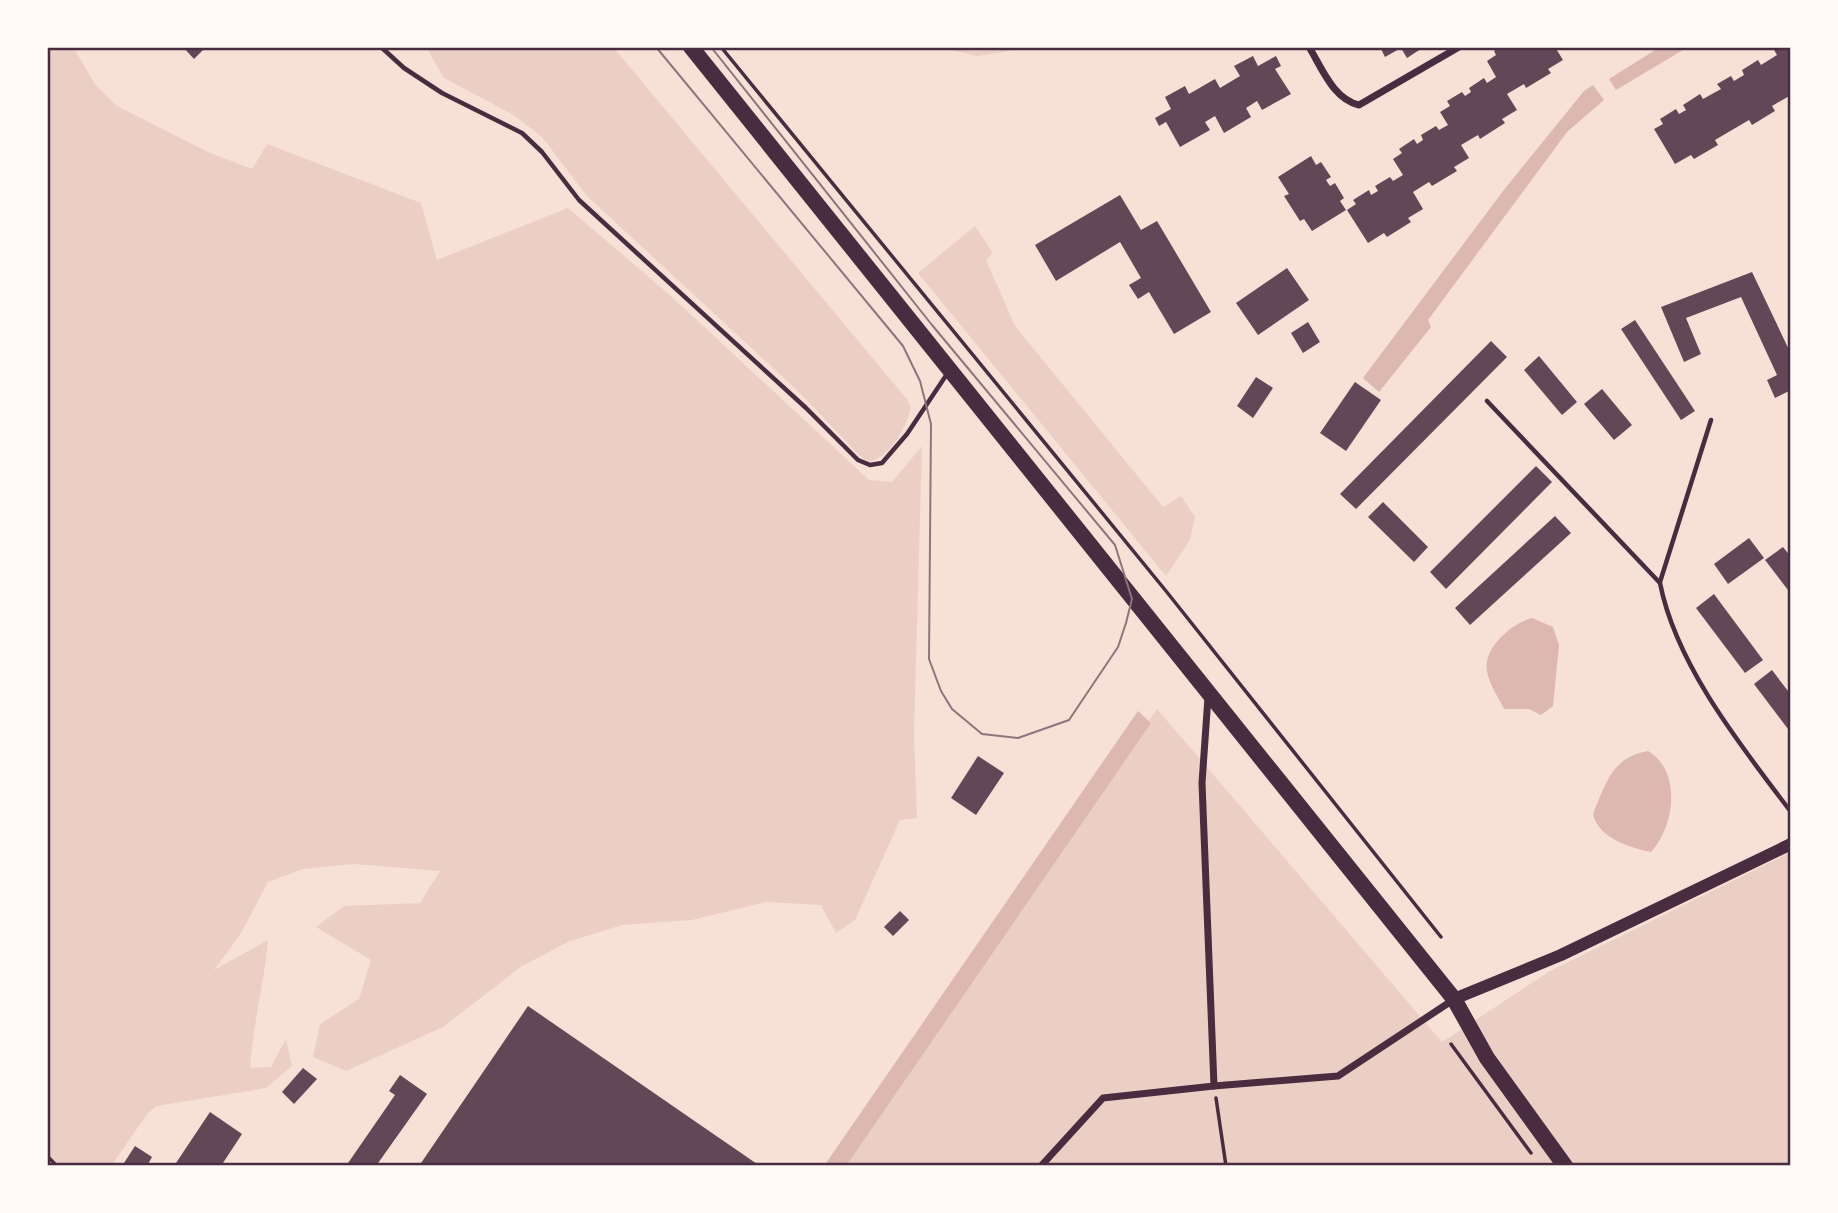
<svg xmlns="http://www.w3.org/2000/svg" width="1838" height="1213" font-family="Arial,sans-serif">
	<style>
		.green { fill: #ebcfc5 }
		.water { fill: #dcb8b0 }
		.building { fill: #644757 }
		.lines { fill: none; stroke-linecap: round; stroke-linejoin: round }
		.path { stroke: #4a2c40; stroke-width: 3.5 }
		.service { stroke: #4a2c40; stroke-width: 4.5 }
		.minor { stroke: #4a2c40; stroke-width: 7 }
		.tertiary { stroke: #4a2c40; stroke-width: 12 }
		.primary { stroke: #4a2c40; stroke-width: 16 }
		.tram { stroke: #8f747c; stroke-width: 2 }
		.neatline { fill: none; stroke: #4a2c40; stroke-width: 2.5 }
	</style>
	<rect width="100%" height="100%" fill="#f7e1d7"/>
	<g class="green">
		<path d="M47,47H73L95,84L117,106L210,153L252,169L267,144L421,203L437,260L568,208L671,296L869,480L892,482L922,446L914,734L917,818L900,820L855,920L836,933L821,905L766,902L692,920L622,925L570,941L522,966L443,1027L346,1071L313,1057L320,1024L359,999L371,960L316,927L344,906L420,903L440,871L353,864L303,869L268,882L240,935L214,970L268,940C264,984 253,1024 250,1068L271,1067L286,1039L292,1066L266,1088L157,1106L148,1113L111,1166H59L47,1154Z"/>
		<path d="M426,47H613L906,398L911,408C905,429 891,457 868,462L859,455L800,393L587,196L542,137L512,114L444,78Z"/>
		<path d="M939,47H1037L977,56Z"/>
		<path d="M975,226L993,253L986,260L1015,326L1163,507L1181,496L1195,517L1190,540L1166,576L918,273Z"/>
		<path d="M1157,709L1442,1042L1550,971L1791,852V1166H841Z"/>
	</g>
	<g class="water">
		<path d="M1660,47H1688L1616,90L1609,79Z"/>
		<path d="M1593,85L1604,100L1567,132L1428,320L1431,327L1379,392L1363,378L1503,191L1584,91Z"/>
		<path d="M1532,618L1553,627L1559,645L1553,706L1541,715L1529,709H1504C1498,696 1484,677 1487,662C1490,642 1514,623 1532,618Z"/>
		<path d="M1138,711L1151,723L846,1166H824Z"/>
		<path d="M1648,751C1682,771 1675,826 1651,852C1631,848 1598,838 1593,814C1606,783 1612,757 1648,751Z"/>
	</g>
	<g class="building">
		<path d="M183,47H206L194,59Z"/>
		<path d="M1380,47H1424L1407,58L1401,48L1385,57Z"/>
		<path d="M1499,47H1555L1563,60L1548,69L1551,73L1526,88L1524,84L1507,94L1517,110L1502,119L1505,123L1480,139L1478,135L1461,145L1469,158L1454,167L1457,171L1432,186L1429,182L1413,192L1423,209L1408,218L1411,222L1387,237L1384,233L1368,243L1347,210L1356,204L1353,200L1369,190L1371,195L1378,191L1375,186L1390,177L1393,181L1403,175L1393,159L1402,153L1399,149L1414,139L1417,144L1423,140L1421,135L1436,126L1439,130L1448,125L1440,112L1450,106L1447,101L1462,92L1465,96L1471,92L1469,88L1484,78L1487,83L1496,77L1487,61L1496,55L1494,51Z"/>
		<path d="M1779,47H1791V95L1772,106L1775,111L1752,125L1749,120L1715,140L1718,145L1694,159L1691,155L1675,164L1654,129L1663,124L1660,119L1676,109L1679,114L1686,110L1683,105L1700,94L1703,99L1721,89L1717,84L1731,76L1734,81L1744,75L1742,70L1758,60L1761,65L1777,55L1774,50Z"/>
		<path d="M1253,56L1258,66L1276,56L1281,66L1275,69L1291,94L1262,110L1257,101L1246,108L1251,117L1224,133L1215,116L1205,122L1210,130L1180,147L1166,122L1159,126L1155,118L1171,109L1165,97L1185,86L1189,94L1215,79L1220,88L1240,76L1234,66Z"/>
		<path d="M1311,156L1316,165L1321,162L1331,177L1326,180L1330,186L1335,183L1344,198L1340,201L1346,210L1312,231L1304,219L1300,221L1284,196L1289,194L1278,177Z"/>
		<path d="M1120,195L1141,230L1157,221L1211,312L1174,334L1149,292L1138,299L1129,285L1141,278L1120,242L1056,281L1035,245Z"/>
		<path d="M1287,268L1309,300L1258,335L1236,303Z"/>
		<path d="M1752,272L1791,354V390L1775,398L1767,380L1777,375L1741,297L1686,318L1701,354L1684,362L1661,307Z"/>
		<path d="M1635,320L1695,411L1681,420L1621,329Z"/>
		<path d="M1308,322L1320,342L1303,353L1291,333Z"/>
		<path d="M1491,341L1507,357L1356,509L1340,494Z"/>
		<path d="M1539,356L1577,402L1562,415L1524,370Z"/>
		<path d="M1256,377L1273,388L1253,418L1237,406Z"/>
		<path d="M1355,382L1381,400L1346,451L1320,433Z"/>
		<path d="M1602,389L1632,425L1614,440L1584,404Z"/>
		<path d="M1536,466L1552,482L1446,589L1430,572Z"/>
		<path d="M1383,502L1428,547L1414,562L1368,517Z"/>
		<path d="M1555,516L1571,533L1470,625L1455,608Z"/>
		<path d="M1749,538L1764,558L1728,584L1714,564Z"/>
		<path d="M1783,547L1791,557V594L1765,560Z"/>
		<path d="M1714,594L1763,660L1745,673L1696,608Z"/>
		<path d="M1772,670L1791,695V733L1754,684Z"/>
		<path d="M978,756L1004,773L976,815L951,798Z"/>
		<path d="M900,911L909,920L893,936L884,927Z"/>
		<path d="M528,1006L696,1122L760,1166H419Z"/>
		<path d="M303,1068L317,1079L294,1104L282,1092Z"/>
		<path d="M400,1075L427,1094L376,1166H346L395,1095L389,1091Z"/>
		<path d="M210,1112L242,1134L221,1166H174Z"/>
		<path d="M135,1146L152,1157L147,1166H122Z"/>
	</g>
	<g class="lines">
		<g class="path">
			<path d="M721,47L1166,591L1441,937"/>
			<path d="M1451,1044L1531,1153"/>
			<path d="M1216,1098L1226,1166"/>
			<path d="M47,1156L57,1166"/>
		</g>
		<g class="service">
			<path d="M381,47L404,68L442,93L522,133L542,152L579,200L806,408L858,460L870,465L882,463L907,434L947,374"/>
			<path d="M1487,401L1660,583C1676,665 1741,746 1791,812"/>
			<path d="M1660,582L1711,420"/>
		</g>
		<g class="minor">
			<path d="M1309,47C1322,68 1333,99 1359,105L1459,47"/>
			<path d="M1214,1086L1338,1076L1453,1000"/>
			<path d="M1041,1166L1103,1098L1214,1086L1202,783L1208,697"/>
		</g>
		<path class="tertiary" d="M1454,999L1561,955L1791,844"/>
		<path class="primary" d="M691,47L1454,999L1487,1058L1565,1166"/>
		<path class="tram" d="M656,47L903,346L920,381L931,424L929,659L941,691L952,709L982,734L1018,738L1069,720L1118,647L1126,623L1132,599L1115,545L932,325L711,47"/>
	</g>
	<rect width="1838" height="1213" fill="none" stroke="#fffaf5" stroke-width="98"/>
	<rect x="49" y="49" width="1740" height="1115" class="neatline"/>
</svg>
